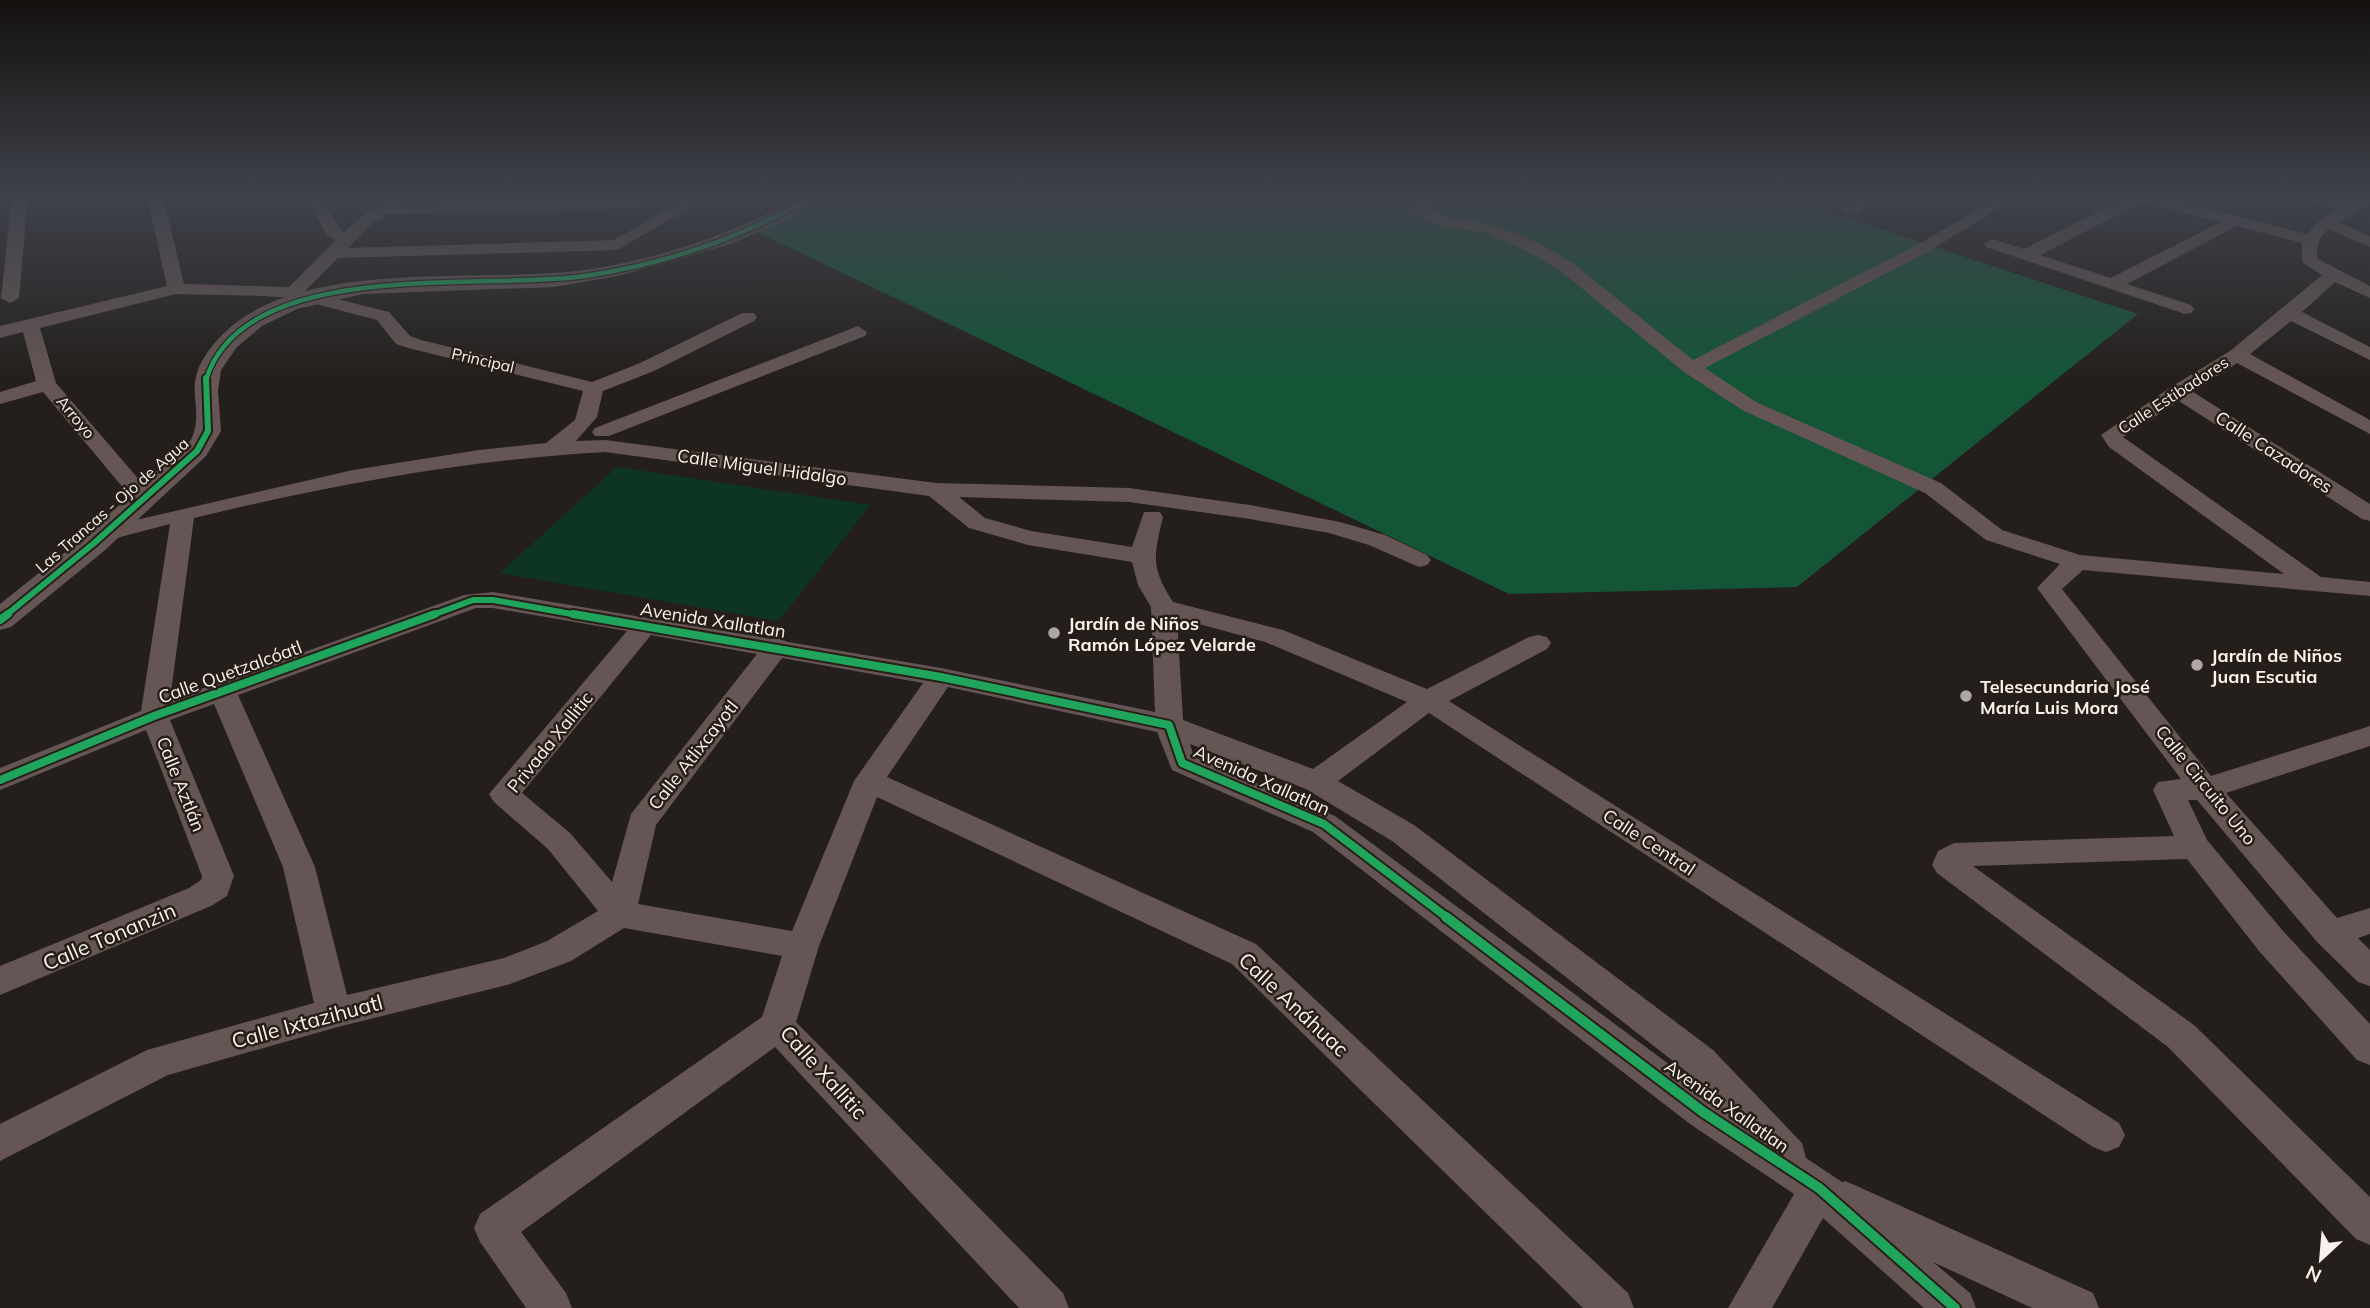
<svg xmlns="http://www.w3.org/2000/svg" width="2370" height="1308" font-family="Mulish,sans-serif">
	<style>
		.green { fill: #0e3522 }
		.forest { fill: #145538 }
		.lines { fill: none; stroke-linecap: round; stroke-linejoin: round }
		.minor { fill: #655554; fill-rule: evenodd }
		.tertiary { fill: #655554; fill-rule: evenodd }
		.cycleway-far3-casing { stroke: #281e18; stroke-width: 7 }
		.cycleway-far2-casing { stroke: #281e18; stroke-width: 10 }
		.cycleway-far1-casing { stroke: #281e18; stroke-width: 12 }
		.cycleway-casing { stroke: #281e18; stroke-width: 14 }
		.cycleway-far3 { stroke: #20a55d; stroke-width: 4.5 }
		.cycleway-far2 { stroke: #20a55d; stroke-width: 6 }
		.cycleway-far1 { stroke: #20a55d; stroke-width: 8 }
		.cycleway { stroke: #20a55d; stroke-width: 10 }
		.poi-dot { fill: #aea8a4; stroke: #281e18; stroke-width: 2.5 }
		.labels { text-anchor: middle; dominant-baseline: central; stroke-width: 5; stroke-linejoin: round; paint-order: stroke }
		.far-street-label { font-size: 16px; fill: #f9f1ed; stroke: #281e18 }
		.street-label { font-size: 18px; fill: #f9f1ed; stroke: #281e18 }
		.poi-label { font-size: 18px; font-weight: bold; fill: #f9f1ed; stroke: #281e18; text-anchor: start }
		.near-street-label { font-size: 21px; fill: #f9f1ed; stroke: #281e18 }
	</style>
	<rect width="100%" height="100%" fill="#241f1c"/>
	<path class="green" d="M617,467L870,505L779,621L500,573Z"/>
	<path class="forest" d="M811,196H1831L1829,212L2138,314L1797,587L1509,594L756,231Z"/>
	<g class="lines">
		<g class="minor">
			<path d="M12,196H28L19,298L10,303L1,298Z"/>
			<path d="M147,196H163L184,284L289,287L335,241L326,234L307,196H319L344,233C356,221 384,195 401,199L402,204L635,198L643,203L635,208L388,214L371,224L348,248L614,240L692,196H710L617,250L338,258L305,291L389,312L410,336L421,340L592,382L640,363L742,313H754L757,317L754,321L654,371L603,391L597,417L576,441L605,440L936,483L1129,488L1250,505L1340,522L1385,535L1427,555L1431,560L1427,565L1419,567L1369,545L1329,533L1250,519L1129,502L959,497L985,518L1031,531L1132,547L1144,512H1160L1163,517C1154,556 1150,566 1173,602L1283,630L1427,689L1529,637L1538,635L1547,637L1551,643L1547,649L1449,701L2119,1123L2125,1135L2119,1147L2106,1152L2093,1147L1429,713L1338,781L1414,825L1713,1050L1802,1143L1806,1158L1842,1182L1845,1181L1859,1187L2093,1293L2099,1308H2032L1933,1262L1970,1293L1976,1308H1924L1823,1218L1772,1308H1728L1794,1194L1690,1124L1313,832L1172,770L1157,732L948,687L887,777L1256,944L1628,1293L1634,1308H1583L1232,964L877,797L819,946L796,1022L1063,1293L1069,1308H1019L775,1047L521,1232L566,1293L572,1308H526L480,1242L474,1228L480,1214L762,1017L782,956L624,928L571,961L507,985L334,1028L168,1075L0,1161V1124L147,1050L314,1003L283,867L214,704L170,720L234,876L227,896L211,906L0,995V966L189,888L201,880L202,876L146,730L0,790V768L141,711L170,524L105,541L97,539L93,534L97,529L353,470L479,450L546,443L575,420L583,391L408,348L396,344L377,320L293,298L263,296L176,294L40,328L56,383L154,497L151,502H135L43,392L0,404V392L36,381L23,332L0,338V326L167,286ZM605,452L929,496L969,528L1028,545L1132,562L1138,585L1151,607L1155,712L941,668L788,642L777,638L771,639L493,592L464,595L170,700L194,518C330,485 465,460 605,452ZM476,608H493L627,631L489,794L494,802L548,849L598,911L547,941L504,958L347,995L315,867L238,695ZM1177,618L1265,642L1407,702L1313,769L1183,720ZM651,635L757,654L631,814L612,882L570,833L522,793ZM782,658L923,683L854,781L792,931L638,904L656,825ZM1190,744L1306,789L1392,841L1687,1072L1705,1091L1335,816L1194,757Z"/>
			<path d="M1422,196H1438L1428,207L1443,217L1494,225L1541,244L1574,264L1693,360L1919,244L2000,196H2018L1931,250L1705,368L1756,402L1941,483L2002,530L2080,555L2284,574L2109,447L2101,435L2171,387L2230,351L2322,275L2302,262V243L2237,226L2127,284L2191,305L2194,309L2191,313L2185,314L1986,247L1984,244L1992,239L2024,249L2130,196H2157L2307,234L2321,219L2336,209L2299,199L2297,196H2322L2348,203L2362,196H2370V204L2338,222L2370,236V247L2328,229C2319,238 2315,247 2318,259L2370,286V298L2335,282L2302,312L2370,347V360L2291,321L2250,354L2370,420V434L2237,363L2193,392L2370,504V521L2362,519L2179,401L2123,437L2321,577L2370,582V596L2083,570L2062,589L2211,776L2370,726V746L2226,793L2337,918L2370,908V934L2358,938L2370,950V986L2358,982L2318,943L2197,800H2188L2207,840L2283,931L2370,1024V1065L2357,1060L2259,951L2187,859L1973,866L2194,1025L2370,1197V1245L2356,1239L2168,1047L1937,873L1932,865L1938,851L1954,843L2174,836L2153,790L2158,782L2181,779L2037,588L2060,564L1986,540L1925,493L1742,410L1684,372L1562,272L1529,252L1484,232L1433,224L1413,211L1410,208ZM2142,202L2221,222L2111,278L2040,255Z"/>
			<path d="M1862,196H1880L1857,212H1845L1843,209Z"/>
			<path d="M858,326L867,332L865,336L609,436H595L592,432L595,428Z"/>
		</g>
		<path class="tertiary" d="M800,196H824L794,216L731,244L618,276L554,287L363,294L297,309L262,326L237,347L221,370L218,391L221,431L206,456L104,551L11,627L0,630V604L83,538L191,440C207,404 178,388 213,345C286,253 479,285 584,270C659,259 734,234 800,196Z"/>
		<g class="cycleway-far3-casing">
			<path id="cycleway-far3" d="M206,380C243,256 486,291 585,276C665,264 744,237 814,196"/>
		</g>
		<g class="cycleway-far2-casing">
			<g id="cycleway-far2">
				<path d="M5,616L93,544L197,451L208,431L206,378"/>
				<path d="M430,616L473,600H493L583,616"/>
			</g>
		</g>
		<g class="cycleway-far1-casing">
			<g id="cycleway-far1">
				<path d="M573,614L941,677L1169,725L1182,763L1324,824L1449,919"/>
				<path d="M0,620L8,614"/>
				<path d="M0,780L154,716L435,614"/>
			</g>
		</g>
		<g class="cycleway-casing">
			<path id="cycleway" d="M1446,917L1703,1112L1819,1188L1955,1308"/>
		</g>
		<use href="#cycleway-far3" class="cycleway-far3"/>
		<use href="#cycleway-far2" class="cycleway-far2"/>
		<use href="#cycleway-far1" class="cycleway-far1"/>
		<use href="#cycleway" class="cycleway"/>
	</g>
	<linearGradient id="sky" x2="0" y2="1"><stop stop-color="#14110f"/><stop offset="0.52" stop-color="#3f424b"/><stop offset="1" stop-color="#3f424b" stop-opacity="0"/></linearGradient>
	<rect width="2370" height="379" fill="url(#sky)"/>
	<g class="poi-dot">
		<circle cx="1054" cy="633" r="7"/>
		<circle cx="2197" cy="665" r="7"/>
		<circle cx="1966" cy="696" r="7"/>
	</g>
	<g class="labels">
		<g class="far-street-label">
			<text transform="translate(483 360) rotate(13)">Principal</text>
			<text transform="translate(2173 395) rotate(-33)">Calle Estibadores</text>
			<text transform="translate(76 417) rotate(50)">Arroyo</text>
			<text transform="translate(112 505) rotate(-41)">Las Trancas - Ojo de Agua</text>
		</g>
		<g class="street-label">
			<text transform="translate(2274 452) rotate(33)">Calle Cazadores</text>
			<text transform="translate(762 467) rotate(8)">Calle Miguel Hidalgo</text>
			<text transform="translate(713 620) rotate(9)">Avenida Xallatlan</text>
			<text transform="translate(230 672) rotate(-20)">Calle Quetzalcóatl</text>
			<text transform="translate(550 742) rotate(-51)">Privada Xallitic</text>
			<text transform="translate(693 755) rotate(-52)">Calle Atlixcayotl</text>
			<text transform="translate(1262 780) rotate(24)">Avenida Xallatlan</text>
			<text transform="translate(181 784) rotate(68)">Calle Aztlán</text>
			<text transform="translate(2206 785) rotate(51)">Calle Circuito Uno</text>
			<text transform="translate(1649 842) rotate(33)">Calle Central</text>
			<text transform="translate(1727 1106) rotate(35)">Avenida Xallatlan</text>
		</g>
		<g class="poi-label">
			<text x="1068" y="623">Jardín de Niños<tspan x="1068" dy="21">Ramón López Velarde</tspan></text>
			<text x="2211" y="655">Jardín de Niños<tspan x="2211" dy="21">Juan Escutia</tspan></text>
			<text x="1980" y="686">Telesecundaria José<tspan x="1980" dy="21">María Luis Mora</tspan></text>
		</g>
		<g class="near-street-label">
			<text transform="translate(109 936) rotate(-23)">Calle Tonanzin</text>
			<text transform="translate(1294 1004) rotate(43)">Calle Anáhuac</text>
			<text transform="translate(307 1021) rotate(-15)">Calle Ixtazihuatl</text>
			<text transform="translate(824 1072) rotate(48)">Calle Xallitic</text>
		</g>
	</g>
	<g transform="translate(2321 1259) rotate(206)" stroke="#281e18" stroke-width="5" paint-order="stroke">
	<path d="M0-5L12 26L0 18L-12 26Z" fill="#f9f1ed"/>
	<text y="-10" font-size="19" font-weight="bold" text-anchor="middle" fill="#f9f1ed">N</text>
	</g>
</svg>
